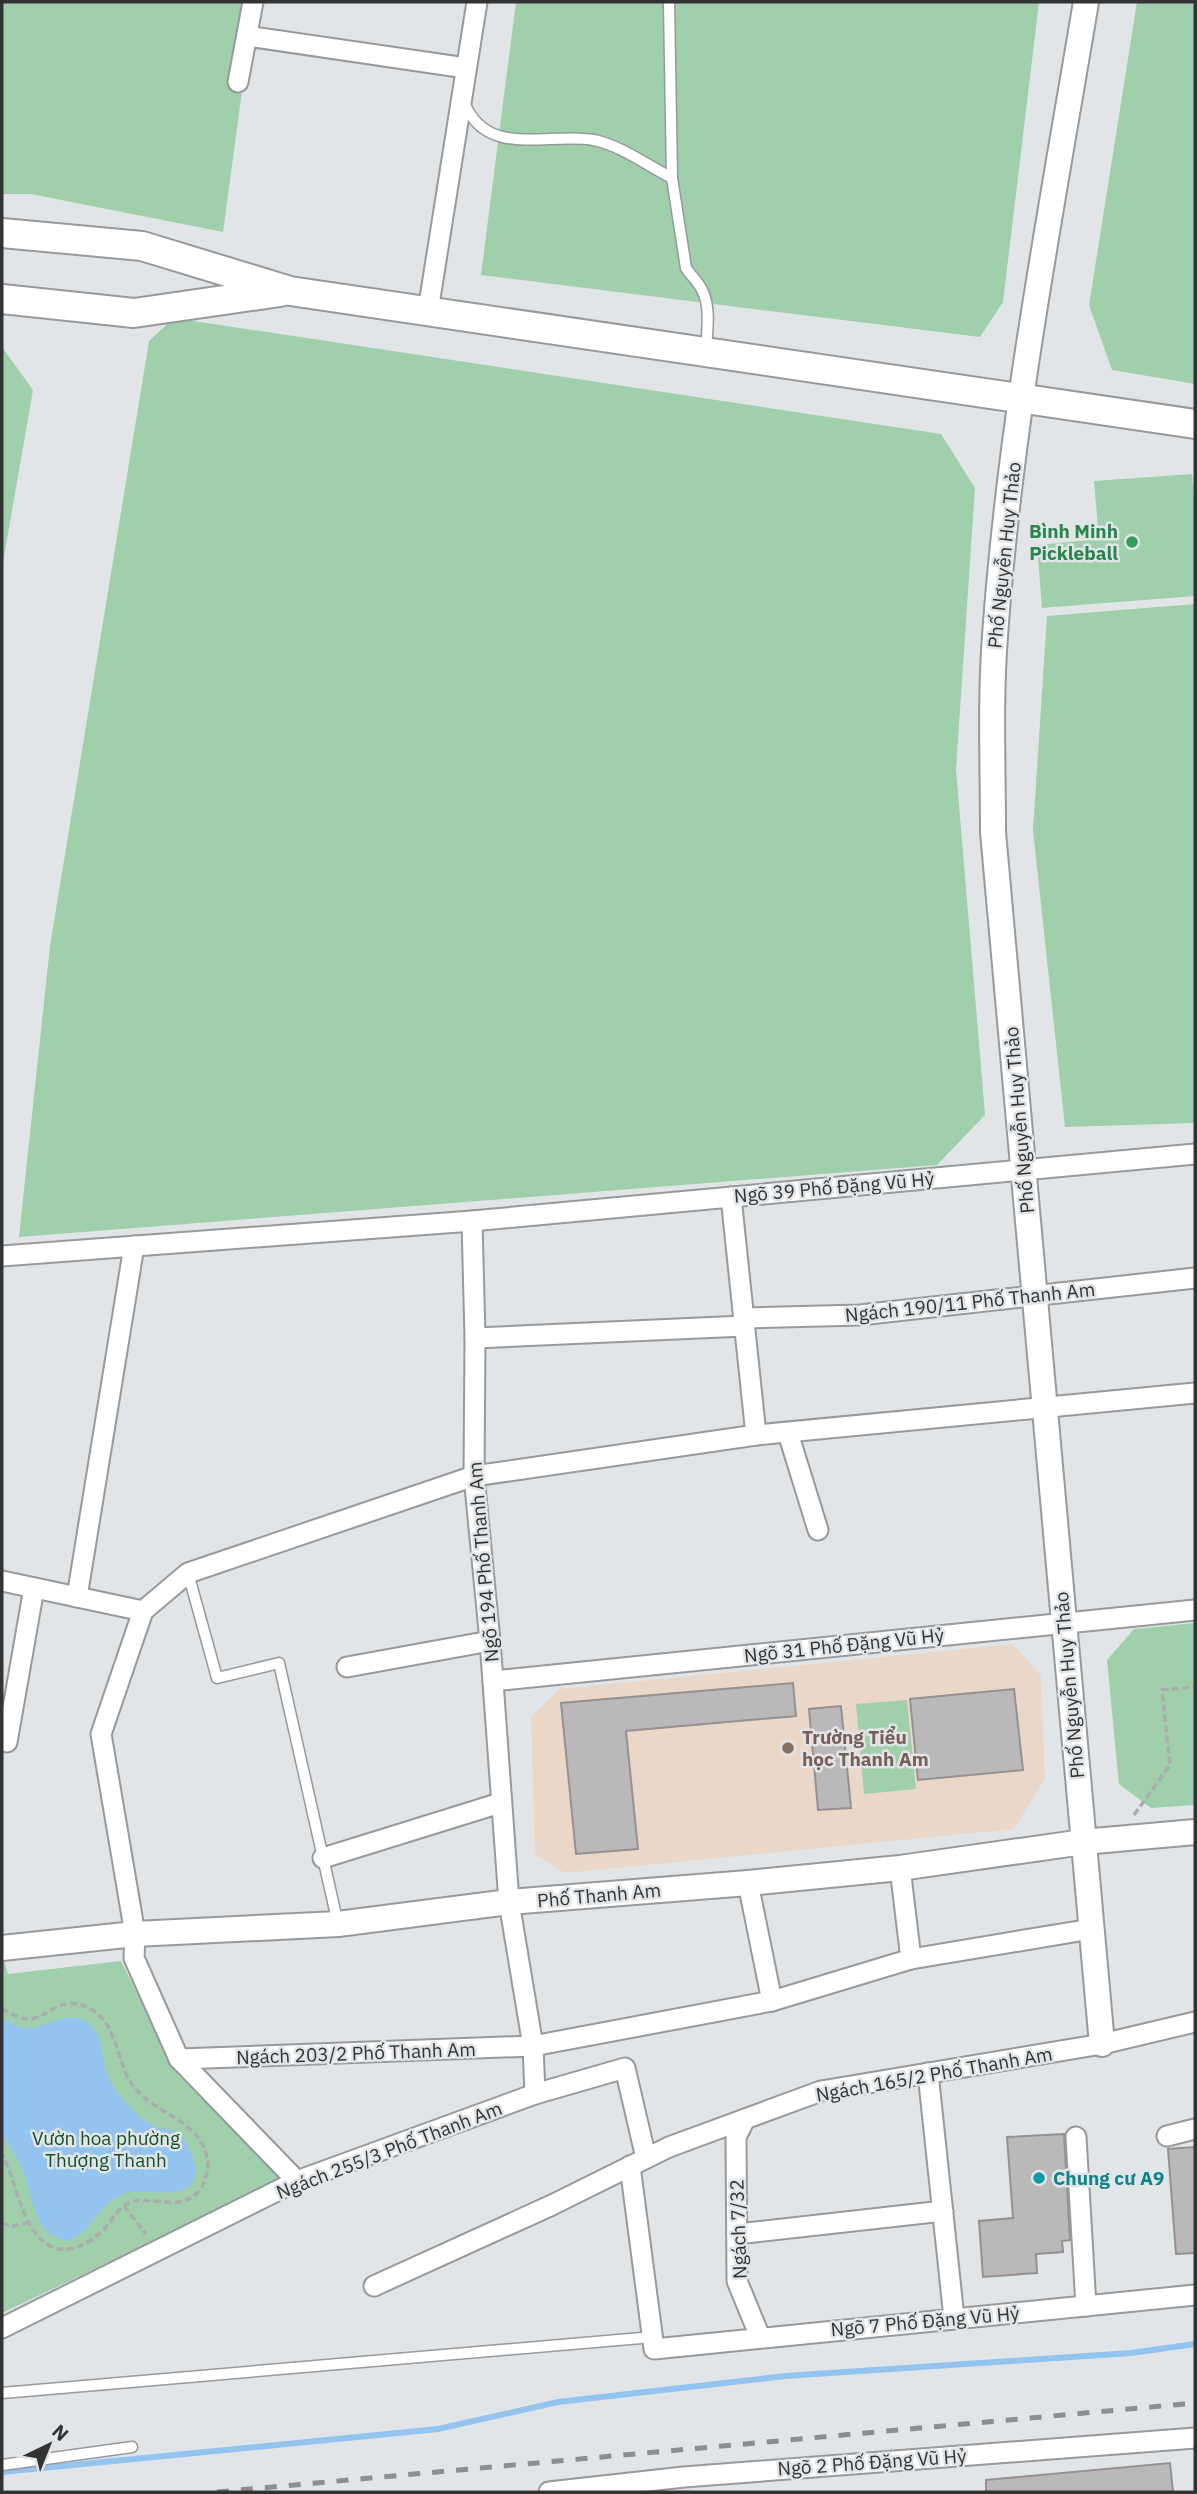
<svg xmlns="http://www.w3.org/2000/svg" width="1197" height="2494" font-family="'IBM Plex Sans',sans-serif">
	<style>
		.education { fill: #ead7c8 }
		.green { fill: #a0cfac }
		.water { fill: #92c4ef }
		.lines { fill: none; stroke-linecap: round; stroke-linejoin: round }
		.stream { stroke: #92c4ef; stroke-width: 6 }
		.building { fill: #bbb8ba; stroke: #939192; stroke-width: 2 }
		.service-casing { stroke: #97999b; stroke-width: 13 }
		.minor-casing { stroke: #97999b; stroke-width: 23 }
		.tertiary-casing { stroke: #97999b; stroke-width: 28 }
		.secondary-casing { stroke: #97999b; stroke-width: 32 }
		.path { stroke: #aaacae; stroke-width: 3.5; stroke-dasharray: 7 3.5; stroke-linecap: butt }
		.service { stroke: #fff; stroke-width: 10 }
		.minor { stroke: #fff; stroke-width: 19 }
		.tertiary { stroke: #fff; stroke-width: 24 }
		.secondary { stroke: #fff; stroke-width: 28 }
		.rail { stroke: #8c8e90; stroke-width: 5; stroke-dasharray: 12 12; stroke-linecap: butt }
		.leisure-dot { fill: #2e9e5b; stroke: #e2e5e7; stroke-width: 2.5 }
		.education-dot { fill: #8d6e63; stroke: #e2e5e7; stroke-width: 2.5 }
		.culture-dot { fill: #0f9aa8; stroke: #e2e5e7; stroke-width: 2.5 }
		.labels { text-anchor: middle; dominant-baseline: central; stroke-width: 5; stroke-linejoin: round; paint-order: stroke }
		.leisure-label { font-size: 19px; font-weight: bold; fill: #27864d; stroke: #e2e5e7; text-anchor: end }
		.street-label { font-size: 19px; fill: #323334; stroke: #e2e5e7 }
		.education-label { font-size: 19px; font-weight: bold; fill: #785e54; stroke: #e2e5e7; text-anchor: start }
		.park-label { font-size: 19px; fill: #13512c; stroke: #e2e5e7 }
		.culture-label { font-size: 19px; font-weight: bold; fill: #0d838f; stroke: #e2e5e7; text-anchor: start }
	</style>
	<rect width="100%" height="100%" fill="#e2e5e7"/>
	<path class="education" d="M1013,1644L1041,1676L1045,1778L1014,1829L565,1873L535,1854L531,1717L560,1689Z"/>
	<g class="green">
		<path d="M2,2H254L223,232L31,194H2Z"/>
		<path d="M516,2H1039L1003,302L980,337L481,275Z"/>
		<path d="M1137,2H1195V384L1112,370L1089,305Z"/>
		<path d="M174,318L941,434L975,488L956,769L985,1115L937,1165L19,1237L50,946L149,341Z"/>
		<path d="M2,347L33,390L2,568Z"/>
		<path d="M1192,474L1195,511V596L1042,608L1037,545L1099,539L1094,481Z"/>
		<path d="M1195,604V1123L1065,1127L1033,830L1047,616Z"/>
		<path d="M1195,1623V1805L1151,1808L1119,1784L1107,1660L1134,1629Z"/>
		<path d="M907,1700L916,1789L864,1794L856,1704Z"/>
		<path d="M2,1953L8,1974L121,1961L178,2075L282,2180L2,2313Z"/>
	</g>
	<path class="water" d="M2,2018C8,2021 15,2026 21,2028C43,2032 66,2007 88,2023C105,2036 100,2053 106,2071C111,2086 122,2099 133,2110C139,2116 147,2123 154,2126C159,2129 165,2128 170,2130C184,2136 191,2148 194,2163C196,2169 197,2177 192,2183C177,2201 146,2187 126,2193C109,2198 101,2212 90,2224C85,2231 77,2236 70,2241C33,2237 35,2202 24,2174C19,2161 11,2148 2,2136Z"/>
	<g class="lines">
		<path class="stream" d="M2,2472L438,2429L558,2402L785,2376L1131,2353L1195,2344"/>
	</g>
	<g class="building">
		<path d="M793,1683L796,1716L626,1731L638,1849L576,1854L561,1703Z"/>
		<path d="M1014,1689L1023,1770L918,1780L910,1699Z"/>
		<path d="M841,1706L851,1808L818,1810L809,1709Z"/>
		<path d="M1064,2134L1070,2240L1062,2241L1063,2252L1036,2254L1037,2273L983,2277L979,2221L1013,2218L1007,2137Z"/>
		<path d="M1195,2147V2253L1176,2254L1168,2149Z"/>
		<path d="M1170,2463L1173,2492H986V2480Z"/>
	</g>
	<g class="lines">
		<g class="service-casing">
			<g id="service">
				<path d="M669,2L672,178L686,268C691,276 698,281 702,290C711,307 707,331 706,350"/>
				<path d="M464,102C486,159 548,132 594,140C622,146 648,166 672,178"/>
				<path d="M188,1573L217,1678L279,1663L338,1924"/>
				<path d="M2,2393L653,2337"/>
				<path d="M2,2465L132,2447"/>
			</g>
		</g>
		<g class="minor-casing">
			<g id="minor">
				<path d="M247,36L466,68"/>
				<path d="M238,82L253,2"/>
				<path d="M428,311L477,2"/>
				<path d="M731,1197L756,1435"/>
				<path d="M472,1221L475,1338L474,1476L490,1641L509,1902L533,2046L535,2094"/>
				<path d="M2,1256L472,1221L1195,1154"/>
				<path d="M744,1318L860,1315L1195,1278"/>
				<path d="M475,1338L744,1326"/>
				<path d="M788,1433L818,1530"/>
				<path d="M2,1581L143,1611"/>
				<path d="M77,1597L134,1246"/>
				<path d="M143,1611L188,1573L474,1476L756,1435L1195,1393"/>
				<path d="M143,1611L101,1734L135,1934L134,1958L179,2059L297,2181"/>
				<path d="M347,1667L490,1641"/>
				<path d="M493,1681L1195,1610"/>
				<path d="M7,1742L34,1588"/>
				<path d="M323,1858L500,1803"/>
				<path d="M900,1868L911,1959"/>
				<path d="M748,1883L772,2001"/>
				<path d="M179,2059L533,2046L772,2001L911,1959L1091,1929"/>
				<path d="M928,2073L954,2318"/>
				<path d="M745,2119L736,2137L737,2281L760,2337"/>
				<path d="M1167,2136L1195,2129"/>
				<path d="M1076,2137L1086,2306"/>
				<path d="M630,2166L654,2349L1195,2295"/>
				<path d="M737,2234L943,2211"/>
				<path d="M374,2286L552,2205L669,2147L821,2091L1102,2044L1195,2022"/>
				<path d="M2,2328L297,2181L535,2094L625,2068L646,2158"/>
				<path d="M549,2492L684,2477L1195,2438"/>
			</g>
		</g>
		<g class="tertiary-casing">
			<g id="tertiary">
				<path d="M1086,2C1051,212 1010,423 995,636C990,701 993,767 993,832L1102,2044"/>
				<path d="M2,1948L135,1934L338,1924L509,1902L748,1883L900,1868L1083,1842L1195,1832"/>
			</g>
		</g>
		<g class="secondary-casing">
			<g id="secondary">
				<path d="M2,233L142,246L290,291L1195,424"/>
				<path d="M2,299L134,313L280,292"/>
			</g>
		</g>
		<g class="path">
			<path d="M1134,1815L1170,1765L1162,1690L1195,1687"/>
			<path d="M2,2009C9,2012 18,2018 26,2019C48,2021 59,1991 91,2009C118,2024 116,2063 133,2086C155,2115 199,2119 207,2157C209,2169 207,2178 201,2188C181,2218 147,2189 123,2206C116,2212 112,2220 106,2227C94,2241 69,2256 50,2246C20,2229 18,2183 2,2154"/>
			<path d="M124,2206L146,2234"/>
			<path d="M2,2223L13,2226L27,2223"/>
		</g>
		<use href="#service" class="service"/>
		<use href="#minor" class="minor"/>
		<use href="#tertiary" class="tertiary"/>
		<use href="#secondary" class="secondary"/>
		<path class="rail" d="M217,2492L1195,2403"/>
	</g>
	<circle class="leisure-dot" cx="1132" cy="542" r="7"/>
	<circle class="education-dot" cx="788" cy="1748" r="7"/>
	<circle class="culture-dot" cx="1039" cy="2178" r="7"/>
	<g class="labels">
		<g class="leisure-label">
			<text x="1118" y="531">Bình Minh<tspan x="1118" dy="22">Pickleball</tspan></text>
		</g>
		<g class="street-label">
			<text transform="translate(1004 555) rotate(-84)">Phố Nguyễn Huy Thảo</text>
			<text transform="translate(1019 1120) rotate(-95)">Phố Nguyễn Huy Thảo</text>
			<text transform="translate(834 1187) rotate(-5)">Ngõ 39 Phố Đặng Vũ Hỷ</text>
			<text transform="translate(970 1302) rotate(-6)">Ngách 190/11 Phố Thanh Am</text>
			<text transform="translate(483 1562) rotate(-95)">Ngõ 194 Phố Thanh Am</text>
			<text transform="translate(844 1645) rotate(-6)">Ngõ 31 Phố Đặng Vũ Hỷ</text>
			<text transform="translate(1069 1685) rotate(-95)">Phố Nguyễn Huy Thảo</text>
			<text transform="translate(599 1895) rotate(-5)">Phố Thanh Am</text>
			<text transform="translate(356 2053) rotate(-2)">Ngách 203/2 Phố Thanh Am</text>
			<text transform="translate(934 2074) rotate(-10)">Ngách 165/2 Phố Thanh Am</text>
			<text transform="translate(389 2150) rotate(-21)">Ngách 255/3 Phố Thanh Am</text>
			<text transform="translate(738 2229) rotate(-92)">Ngách 7/32</text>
			<text transform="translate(925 2321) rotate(-5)">Ngõ 7 Phố Đặng Vũ Hỷ</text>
			<text transform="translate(872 2462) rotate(-4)">Ngõ 2 Phố Đặng Vũ Hỷ</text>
		</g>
		<g class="education-label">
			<text x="802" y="1737">Trường Tiểu<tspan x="802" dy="22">học Thanh Am</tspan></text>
		</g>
		<g class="park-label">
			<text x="106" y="2138">Vườn hoa phường<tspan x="106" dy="22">Thượng Thanh</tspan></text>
		</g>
		<g class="culture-label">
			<text x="1053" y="2178">Chung cư A9</text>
		</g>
	</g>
	<rect width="1197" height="2494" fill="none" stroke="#323334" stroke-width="7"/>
	<g transform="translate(49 2445) rotate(43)" stroke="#e2e5e7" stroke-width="5" paint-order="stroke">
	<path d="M0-5L12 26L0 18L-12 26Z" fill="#323334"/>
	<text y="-10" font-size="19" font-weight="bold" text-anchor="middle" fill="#323334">N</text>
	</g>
</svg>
